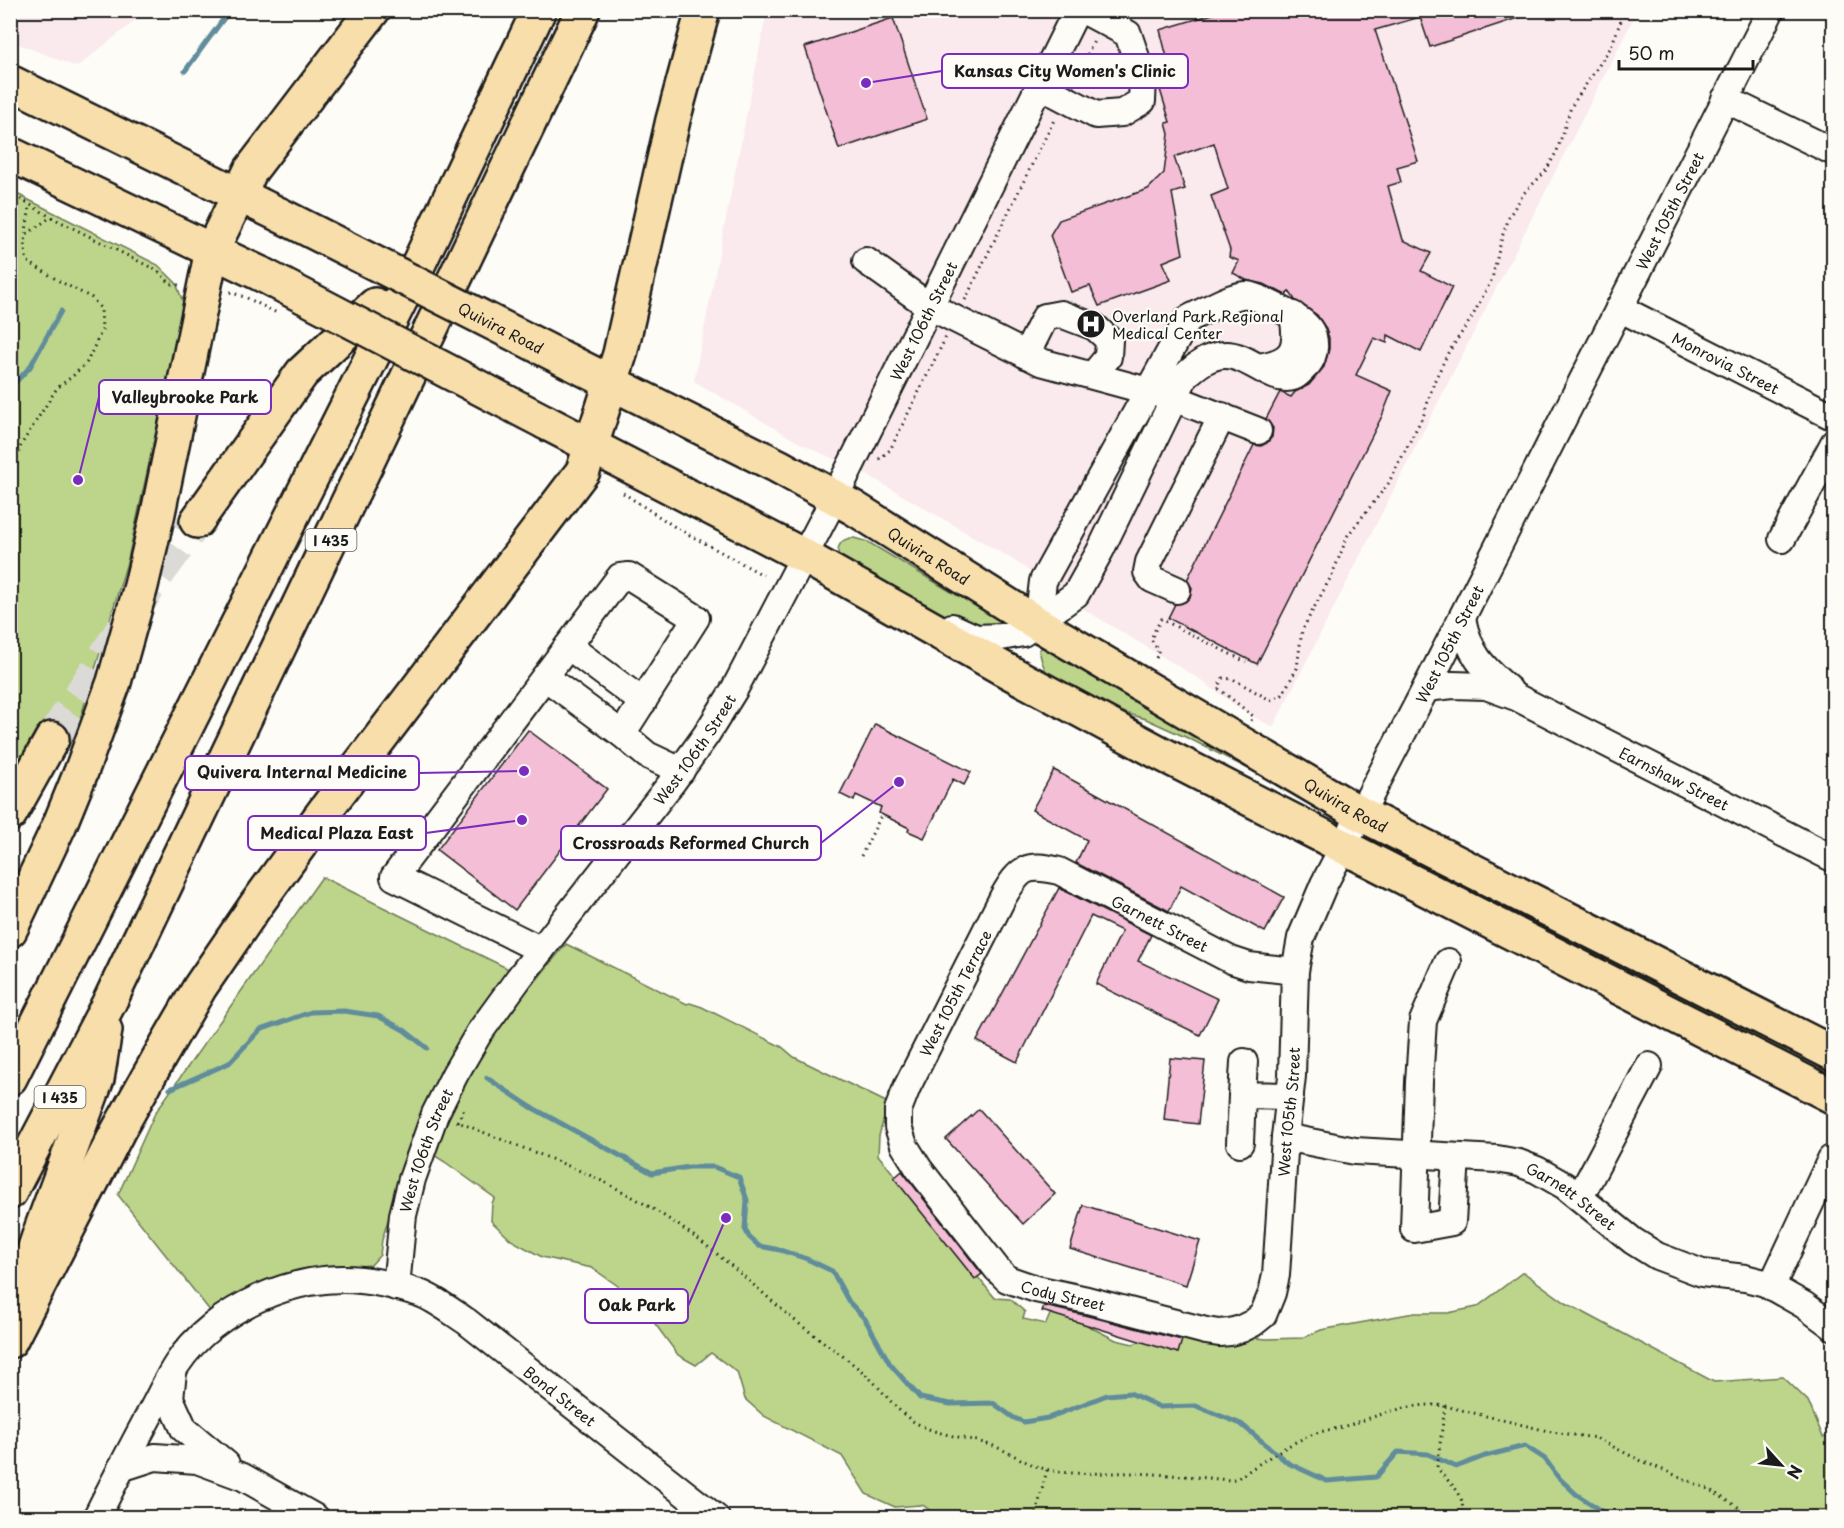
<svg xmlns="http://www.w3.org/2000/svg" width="1844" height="1528" font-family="'Playpen Sans',sans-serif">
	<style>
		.built { fill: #fae9ed }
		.green { fill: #bcd58b; stroke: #6c7854; stroke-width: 1.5 }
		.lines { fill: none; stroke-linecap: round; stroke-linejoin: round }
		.stream { stroke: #608c9b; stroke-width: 5 }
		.building { fill: #f4bed6; stroke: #1c1c1c; stroke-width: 1.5 }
		.highway-tunnel { stroke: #dbdad6; stroke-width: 33; stroke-dasharray: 33 16; stroke-linecap: butt }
		.minor-casing { stroke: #1c1c1c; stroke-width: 30 }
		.major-casing { stroke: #1c1c1c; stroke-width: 38 }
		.highway-casing { stroke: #1c1c1c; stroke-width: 38 }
		.path { stroke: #1c1c1c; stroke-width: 3; stroke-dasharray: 1.5 4.5; stroke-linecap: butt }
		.minor { stroke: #fdfcf7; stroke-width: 26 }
		.major { stroke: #f8deab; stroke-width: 33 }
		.highway { stroke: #f8deab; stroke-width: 33 }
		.major-bridge-casing { stroke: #1c1c1c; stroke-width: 38; stroke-linecap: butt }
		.path-bridge { stroke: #1c1c1c; stroke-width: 3; stroke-dasharray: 1.5 4.5; stroke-linecap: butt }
		.major-bridge { stroke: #f8deab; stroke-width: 33 }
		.labels { text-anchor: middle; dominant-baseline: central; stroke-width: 4.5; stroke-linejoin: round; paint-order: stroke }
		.shield { fill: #fdfcf7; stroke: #605f5e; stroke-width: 1.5 }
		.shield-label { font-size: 14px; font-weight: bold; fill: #1c1c1c }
		.street-label { font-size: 15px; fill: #1c1c1c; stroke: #fdfcf7 }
		.poi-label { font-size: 15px; fill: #1c1c1c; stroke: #fdfcf7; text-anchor: start }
		.leader { fill: none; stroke: #7b2cbf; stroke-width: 2 }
		.callout-dot { fill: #7b2cbf; stroke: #fdfcf7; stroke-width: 2 }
		.callout { fill: #fdfcf7; stroke: #7b2cbf; stroke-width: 2 }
		.callout-label { font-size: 16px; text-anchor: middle; font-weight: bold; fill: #1c1c1c }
	</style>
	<rect width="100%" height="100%" fill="#fdfcf7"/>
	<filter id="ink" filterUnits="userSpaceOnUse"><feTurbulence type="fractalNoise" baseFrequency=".0167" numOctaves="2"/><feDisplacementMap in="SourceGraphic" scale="12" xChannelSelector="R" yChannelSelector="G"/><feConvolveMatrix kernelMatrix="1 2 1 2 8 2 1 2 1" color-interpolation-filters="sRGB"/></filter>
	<g filter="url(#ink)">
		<g class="built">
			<path d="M10,11L11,10L147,11L77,67L11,41Z"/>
			<path d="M767,11H1637L1273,727L1248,714L1198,678L1087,611L1012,559L864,473L800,443L694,381Z"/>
		</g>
		<g class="green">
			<path d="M11,191L158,265L176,283L186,310V326L178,331L128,559L82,713L68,748L37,728L11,775Z"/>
			<path d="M854,538L868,542L958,596L986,606L1005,620L1003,626H961L839,558C836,546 841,538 854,538Z"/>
			<path d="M1045,645L1299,795L1192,740L1146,719L1115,710L1048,676L1042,662L1039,650Z"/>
			<path d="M322,877L535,982L566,944L687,1004L690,1003L702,1007L782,1047L794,1057L888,1103L879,1136L878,1155L995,1298L1010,1299L1025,1312L1023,1319L1046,1324L1051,1312L1063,1308L1090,1327L1116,1340L1133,1344L1177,1330L1266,1339L1303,1338L1321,1330L1414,1313H1448L1477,1307L1523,1272L1566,1303L1714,1382L1783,1377L1808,1401L1823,1437H1833V1517H939L924,1506L920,1505L895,1507L866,1494L842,1456L764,1416L745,1399L737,1372L711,1353L696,1365L678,1355L650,1317L618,1286L592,1268L542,1257L511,1240L491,1221L492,1203L495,1198L445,1162L412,1141L382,1240L380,1255L371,1265L301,1271L211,1312L118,1195L155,1113Z"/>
			<path d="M1522,914L1833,1065V1078L1520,920Z"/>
		</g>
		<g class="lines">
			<g class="stream">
				<path d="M185,71L230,10"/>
				<path d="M10,388L30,367L61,311"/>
				<path d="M487,1078L531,1107L652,1173L689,1167H714L739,1177L747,1200L745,1229L749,1237L759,1246L780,1250L807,1259L832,1271L849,1302L865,1319L890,1364L920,1398L950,1404L993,1403L1014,1418L1024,1422L1048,1418L1107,1395L1130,1393L1160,1407L1196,1406L1241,1424L1288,1463L1327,1481L1376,1477L1398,1452L1428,1454L1456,1467L1485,1456L1525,1446L1545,1459L1558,1477L1576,1494L1613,1518"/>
				<path d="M170,1089L229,1063L260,1030L311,1012L344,1011L378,1016L404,1030L427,1048"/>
				<path d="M1659,1518L1672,1515L1673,1518"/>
			</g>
		</g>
		<g class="building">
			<path d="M1226,10H1532L1533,13L1430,47L1420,17L1375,30L1418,161L1397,167L1401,182L1388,186L1403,240L1431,253L1421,271L1452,287L1421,352L1388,335L1387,343L1374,338L1356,375L1392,391L1382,416L1257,664L1168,618L1175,604L1185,602L1190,597L1192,588L1187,580L1254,445L1261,446L1267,443L1272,437L1273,428L1266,419L1280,392L1291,397L1295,392L1309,385L1324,367L1329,349V338L1325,327L1317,315L1295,300L1289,291L1286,295L1264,284L1246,280L1233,273L1239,261L1229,257L1230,250L1211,196L1228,189L1214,143L1174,157L1185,189L1172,193L1183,254L1163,262L1171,280L1099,306L1090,286L1071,292L1050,235L1059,220L1148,189L1164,173L1169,134L1166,123L1170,122L1158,83L1156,70L1169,65L1160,30Z"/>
			<path d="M893,18L927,119L839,149L805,47Z"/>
			<path d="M875,724L971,772L964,785L953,779L924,838L908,831L909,828L879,813L881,807L856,795L854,801L840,794Z"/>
			<path d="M528,730L607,789L515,910L437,850Z"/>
			<path d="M1054,770L1284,897L1265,932L1181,886L1169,911L1076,863L1087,840L1032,810Z"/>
			<path d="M1059,888L1151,935L1138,961L1218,999L1200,1035L1096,984L1122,931L1091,916L1017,1062L977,1041Z"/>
			<path d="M1170,1058L1205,1061L1198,1124L1164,1120Z"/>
			<path d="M979,1109L1055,1194L1023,1224L946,1139Z"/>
			<path d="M902,1171L982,1274L975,1279L894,1178Z"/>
			<path d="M1083,1205L1200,1241L1186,1285L1070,1249Z"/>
			<path d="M1044,1306L1084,1315L1182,1340L1178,1353L1042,1311Z"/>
		</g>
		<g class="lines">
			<path class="highway-tunnel" d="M52,739L153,581L197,521"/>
			<g class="minor-casing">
				<g id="minor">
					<path d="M1039,85L1096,115L1122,113L1142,101L1143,78L1128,34L1083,10"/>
					<path d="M1725,99L1834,152"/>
					<path d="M866,261L929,306L1041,362L1174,398L1258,431"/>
					<path id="s1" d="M1619,308L1834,417"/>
					<path d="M1026,355L1045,317L1061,314L1095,327L1109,340L1108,357L1093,375"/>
					<path d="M1259,367C1294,361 1299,349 1293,315"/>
					<path d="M1782,539L1834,443"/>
					<path d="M1177,590L1152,579L1147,572L1149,562L1222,416"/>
					<path d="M1462,619C1470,655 1481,666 1509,690"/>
					<path d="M952,627L976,638L1001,637L1023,633L1076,594L1100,551L1185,376C1196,366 1209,355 1225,355C1248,354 1272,384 1293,377C1297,376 1301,371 1304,368C1311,362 1315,353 1314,344C1314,334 1309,327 1301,321C1294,316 1256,295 1247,295C1235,293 1201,313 1188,319L1043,581L1038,624"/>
					<path d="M568,646L643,702"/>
					<path d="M545,677L622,734"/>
					<path id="s2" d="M1426,688L1453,685L1486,686L1516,697L1834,859"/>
					<path d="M541,950L394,877L620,577L629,576L696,618L622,734L647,755L681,771"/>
					<path d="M1448,962L1423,1021L1419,1082L1414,1229L1452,1222L1456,1157"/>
					<path id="s3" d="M1295,971L1249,966L1231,960L1059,871C1026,863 1020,868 1003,897L907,1087L898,1110V1127L904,1145L919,1169L997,1269L1007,1279L1036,1289L1087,1300L1206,1331L1219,1333L1230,1332L1241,1329L1253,1323L1263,1315L1272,1293L1276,1275L1285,1137L1292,1076L1295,971L1301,938L1324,884L1426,688L1771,10"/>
					<path d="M1244,1062L1242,1095L1290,1096"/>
					<path id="s4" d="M1285,1137L1355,1151L1497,1159L1519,1163L1537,1170L1565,1186L1633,1241L1657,1256L1702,1273L1745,1278L1765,1283L1804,1305L1834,1327"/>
					<path d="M1240,1143L1242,1095"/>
					<path d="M1580,1197L1649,1066"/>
					<path id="s5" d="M396,1287L403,1215L412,1179L435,1114L455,1074L479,1033L519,978L673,781L706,735L734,690L835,497L1077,10"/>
					<path d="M1771,1287L1831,1159"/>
					<path d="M173,1373L170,1398L184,1429L226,1464"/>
					<path d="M121,1468L155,1457L197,1460L243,1477L316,1518"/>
					<path id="s6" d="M96,1518C114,1482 132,1447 151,1412C160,1396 167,1379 177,1364C213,1309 296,1272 361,1280C380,1282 401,1287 419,1293C434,1298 452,1312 466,1321L716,1518"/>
				</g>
			</g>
			<g class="major-casing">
				<g id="major">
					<path d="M10,82L280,215"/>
					<path d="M10,154L261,274"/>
					<path id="s7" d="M570,362L778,466L854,508L1038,624L1361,814L1834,1054"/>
					<path d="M545,422L804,556L1002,668L1160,753L1834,1097"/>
				</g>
			</g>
			<g class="highway-casing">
				<g id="highway">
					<path d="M197,521L302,373L375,305"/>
					<path d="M10,814L52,739"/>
					<path d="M10,930L59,826L81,772L114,682L141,586L158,513L212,250L251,170L373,10"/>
					<path d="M10,1078L418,265L539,10"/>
					<path d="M10,1192L110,1001L583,10"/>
					<path d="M25,1277L42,1227L97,1079L105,1030"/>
					<path d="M10,1341L118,1131L160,1056L200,987L256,905L323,813L583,471L620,354L673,120L703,10"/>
				</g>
			</g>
			<g class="path">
				<path d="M1074,81L1095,39"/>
				<path d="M10,193L51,217"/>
				<path d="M27,234L51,217L158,271L171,284L179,285"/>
				<path d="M230,292L247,298"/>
				<path d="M965,300L1055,118"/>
				<path d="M879,459L890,450L946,337"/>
				<path d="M623,493L675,527L763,575"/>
				<path d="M10,518L14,503L17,458L21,445L57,388L74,375L87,362L102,330L101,309L92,298L59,281L27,261C22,243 28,223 30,205"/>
				<path d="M1156,658C1162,645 1153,649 1152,639C1152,633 1159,624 1161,619L1246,662"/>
				<path d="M1251,721L1253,716L1219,689V685L1223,678L1233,679L1270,700L1282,695L1297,668L1302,630L1332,575L1348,535L1388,484L1424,414L1434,382L1448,353L1471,319L1492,279L1502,237L1510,215L1524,193L1545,172L1557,151L1571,107L1611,47L1620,23L1627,10"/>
				<path d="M861,856L882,814"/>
				<path d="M456,1121C496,1138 538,1153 578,1170C625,1190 678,1222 717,1254C743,1275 768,1298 793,1319C817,1338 842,1354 865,1374C885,1391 897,1415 922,1426C942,1436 966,1437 987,1444C1009,1450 1027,1466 1050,1470C1077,1476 1103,1472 1131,1473C1164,1474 1197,1477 1230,1480L1238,1478C1262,1462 1287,1444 1314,1434C1323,1430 1333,1430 1342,1427C1376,1417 1409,1401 1445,1406L1552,1432L1596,1438L1637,1459L1708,1489L1756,1518"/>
				<path d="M458,1122L465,1106"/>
				<path d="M1445,1406L1437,1467C1450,1487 1466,1489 1462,1518"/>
				<path d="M1035,1518L1047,1470"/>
			</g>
			<use href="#minor" class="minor"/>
			<use href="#major" class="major"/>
			<use href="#highway" class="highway"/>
			<g class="major-bridge-casing">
				<g id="major-bridge">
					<path id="s8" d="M280,215L570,362"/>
					<path d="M261,274L545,422"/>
				</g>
			</g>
			<path class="path-bridge" d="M247,298L279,314"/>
			<use href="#major-bridge" class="major-bridge"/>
		</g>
	</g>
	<defs>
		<g id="hospital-disc" transform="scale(1.5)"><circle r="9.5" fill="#1c1c1c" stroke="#fdfcf7"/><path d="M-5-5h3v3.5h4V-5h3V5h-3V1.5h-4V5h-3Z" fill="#fff"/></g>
	</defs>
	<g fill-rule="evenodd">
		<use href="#hospital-disc" x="1091" y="324"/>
	</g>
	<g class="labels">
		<g class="shield">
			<rect x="305.5" y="529" width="51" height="22" rx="4.5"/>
			<rect x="34.5" y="1086" width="51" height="22" rx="4.5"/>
		</g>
		<g class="shield-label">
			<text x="331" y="540">I 435</text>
			<text x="60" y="1097">I 435</text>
		</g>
		<g class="street-label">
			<text stroke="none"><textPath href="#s3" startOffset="2235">West 105th Street</textPath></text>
			<text stroke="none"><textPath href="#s5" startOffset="1113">West 106th Street</textPath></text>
			<text stroke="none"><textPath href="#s8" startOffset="248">Quivira Road</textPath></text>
			<text stroke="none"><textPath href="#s1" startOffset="120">Monrovia Street</textPath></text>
			<text stroke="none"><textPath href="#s7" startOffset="408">Quivira Road</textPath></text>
			<text stroke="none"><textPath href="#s3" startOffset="1749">West 105th Street</textPath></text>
			<text stroke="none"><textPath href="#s5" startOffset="627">West 106th Street</textPath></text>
			<text stroke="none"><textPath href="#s2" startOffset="270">Earnshaw Street</textPath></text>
			<text stroke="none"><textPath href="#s7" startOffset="894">Quivira Road</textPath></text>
			<text transform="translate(1160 923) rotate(27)">Garnett Street</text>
			<text transform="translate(955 993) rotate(-63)">West 105th Terrace</text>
			<text stroke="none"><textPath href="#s3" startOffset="1245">West 105th Street</textPath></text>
			<text stroke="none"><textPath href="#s5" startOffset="141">West 106th Street</textPath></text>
			<text stroke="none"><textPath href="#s4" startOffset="298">Garnett Street</textPath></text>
			<text stroke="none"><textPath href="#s3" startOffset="830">Cody Street</textPath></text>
			<text stroke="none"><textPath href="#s6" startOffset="620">Bond Street</textPath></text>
		</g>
		<g class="poi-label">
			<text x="1112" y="315">Overland Park Regional<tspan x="1112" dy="17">Medical Center</tspan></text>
		</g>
	</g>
	<path class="leader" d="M866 83L942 71M78 480L99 397M524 771L419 773M522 820L426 833M899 782L821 843M726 1218L688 1306"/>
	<g class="callout-dot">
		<circle cx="866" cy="83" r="6"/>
		<circle cx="78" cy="480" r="6"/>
		<circle cx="524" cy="771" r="6"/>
		<circle cx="522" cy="820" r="6"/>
		<circle cx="899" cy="782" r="6"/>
		<circle cx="726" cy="1218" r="6"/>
	</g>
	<g class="callout">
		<rect x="942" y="54" width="246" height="34" rx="6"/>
		<rect x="99" y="380" width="172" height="34" rx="6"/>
		<rect x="185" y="756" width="234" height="34" rx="6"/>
		<rect x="248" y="816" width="178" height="34" rx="6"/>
		<rect x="561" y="826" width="260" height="34" rx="6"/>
		<rect x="585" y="1289" width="103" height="34" rx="6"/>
	</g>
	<g class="callout-label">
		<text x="1065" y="77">Kansas City Women's Clinic</text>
		<text x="185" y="403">Valleybrooke Park</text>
		<text x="302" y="778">Quivera Internal Medicine</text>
		<text x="337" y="839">Medical Plaza East</text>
		<text x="691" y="849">Crossroads Reformed Church</text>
		<text x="637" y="1311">Oak Park</text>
	</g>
	<rect width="1844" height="1528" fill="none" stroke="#fdfcf7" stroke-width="36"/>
	<rect x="18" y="18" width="1808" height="1492" fill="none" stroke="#1c1c1c" stroke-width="2" filter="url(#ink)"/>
	<g transform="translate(1781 1465) rotate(117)" stroke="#fdfcf7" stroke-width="4.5" paint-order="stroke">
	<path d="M0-4.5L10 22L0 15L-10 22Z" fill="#1c1c1c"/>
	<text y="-9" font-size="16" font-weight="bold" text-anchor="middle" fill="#1c1c1c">N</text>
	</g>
	<path d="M1619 60v9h134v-9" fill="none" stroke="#1c1c1c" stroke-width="3"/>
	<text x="1628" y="60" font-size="18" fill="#1c1c1c" stroke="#fdfcf7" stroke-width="4.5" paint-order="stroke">50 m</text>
</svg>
